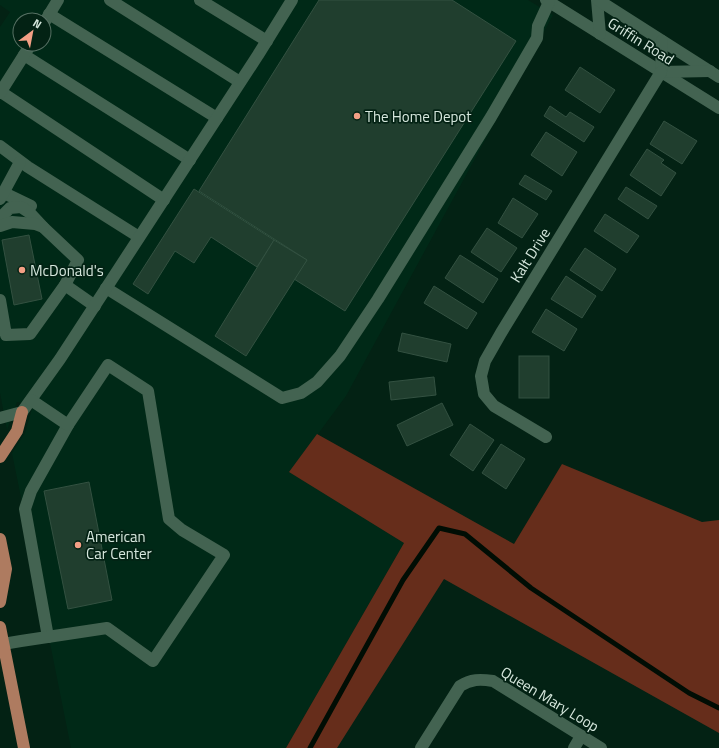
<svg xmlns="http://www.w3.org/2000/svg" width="719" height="748" font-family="'Titillium Web',sans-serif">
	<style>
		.built { fill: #002917; fill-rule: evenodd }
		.green { fill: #662d1b }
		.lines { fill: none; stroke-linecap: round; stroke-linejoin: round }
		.stream { stroke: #000d04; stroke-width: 5 }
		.building { fill: #203e2e; stroke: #335141 }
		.minor { stroke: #436351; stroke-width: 12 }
		.major { stroke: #ae7b60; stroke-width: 12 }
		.poi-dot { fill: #f39f85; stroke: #032214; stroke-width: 1.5 }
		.labels { text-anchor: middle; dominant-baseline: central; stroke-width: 3.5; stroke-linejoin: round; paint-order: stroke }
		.street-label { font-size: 15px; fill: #d6e7dd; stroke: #032214 }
		.poi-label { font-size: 15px; fill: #d6e7dd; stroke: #032214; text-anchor: start }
	</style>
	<rect width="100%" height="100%" fill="#032214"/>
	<path class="built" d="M0,0H528L553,15L346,396L290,472L404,543L286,748H71L12,453L25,433L33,405L17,402L7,430L0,393V27L10,12L0,5ZM20,20H44V44H20Z"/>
	<path class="green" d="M317,434L514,544L562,464L702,522L719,520V733L444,579L337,748H286L404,543L289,472Z"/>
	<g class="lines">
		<path class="stream" d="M310,748L403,580L439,528L465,534L531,588L689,693L719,708"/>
	</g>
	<g class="building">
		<path d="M319,0H452L516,41L345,311L294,279L307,260L199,191Z"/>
		<path d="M580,67L615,90L600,113L565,90Z"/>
		<path d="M550,106L566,117L570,112L594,127L584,142L544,116Z"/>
		<path d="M664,121L697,141L682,164L650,144Z"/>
		<path d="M546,132L577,152L562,176L531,155Z"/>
		<path d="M647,149L664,160L661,163L676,173L661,196L630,175Z"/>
		<path d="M525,175L552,191L546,200L519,184Z"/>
		<path d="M626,187L657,206L648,219L618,199Z"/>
		<path d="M194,189L274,240L257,267L211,237L194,263L175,251L148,294L133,284Z"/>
		<path d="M513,198L538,214L522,238L498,223Z"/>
		<path d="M605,214L639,236L627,253L594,231Z"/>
		<path d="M487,228L517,248L501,272L471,252Z"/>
		<path d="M29,235L42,299L14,305L2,240Z"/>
		<path d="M274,240L307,260L246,356L215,336Z"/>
		<path d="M585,248L616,269L602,291L570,270Z"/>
		<path d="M460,255L498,279L483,303L445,278Z"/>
		<path d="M566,276L596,296L582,318L551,299Z"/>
		<path d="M434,286L477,313L467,329L424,303Z"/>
		<path d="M546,309L577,329L564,351L532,332Z"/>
		<path d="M402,333L451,344L447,362L398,351Z"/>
		<rect x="519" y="356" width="30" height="42"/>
		<path d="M434,377L436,395L391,400L389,382Z"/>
		<path d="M442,403L453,425L407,446L397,425Z"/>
		<path d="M470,424L494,440L473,471L450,455Z"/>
		<path d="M501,444L525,459L506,489L482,473Z"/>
		<path d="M89,482L112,600L68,609L44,491Z"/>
	</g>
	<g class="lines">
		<g class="minor">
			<path d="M110,0L240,82"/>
			<path d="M200,0L267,41"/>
			<path d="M546,0L719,108"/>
			<path d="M597,0L600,34"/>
			<path d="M598,0L719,77"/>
			<path d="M49,14L217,118"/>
			<path d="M44,23L58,0"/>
			<path d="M24,55L190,160"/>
			<path d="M661,72L710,71"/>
			<path d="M661,72L662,41"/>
			<path d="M1,92L164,200"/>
			<path d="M0,93L31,44"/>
			<path d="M0,146L28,167L139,237"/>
			<path d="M4,193L31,206"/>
			<path d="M0,199L20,162"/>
			<path d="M0,218L10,208L21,207L30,213L43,227L78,260L65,285L30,334L6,335L0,300"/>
			<path d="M0,226L12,222L35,224L43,227"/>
			<path d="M65,285L95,306"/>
			<path d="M106,288L282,398L301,393L317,382L340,356L378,299L491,117L537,38L538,26L549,2"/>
			<path d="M0,418L22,412L60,359L258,55L292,0"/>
			<path d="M546,437L494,406L484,394L481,376L485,361L501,333L661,72"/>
			<path d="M48,637L25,509L31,491L68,425"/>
			<path d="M3,644L21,641L107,628L153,661L224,555L182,530L169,519L148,391L108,365L68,425L31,400"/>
			<path d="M421,748L460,686C471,679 480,679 493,681L601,748"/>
			<path d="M574,748L581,736"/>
		</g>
		<g class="major">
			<path d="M0,457L17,431L22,412"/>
			<path d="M0,539L6,569L0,602"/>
			<path d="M0,627L24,748"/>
		</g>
	</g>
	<g class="poi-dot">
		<circle cx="357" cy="116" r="4"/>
		<circle cx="22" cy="270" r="4"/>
		<circle cx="78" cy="545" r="4"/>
	</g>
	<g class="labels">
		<g class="street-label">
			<text transform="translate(641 41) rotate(32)">Griffin Road</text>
			<text transform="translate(530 255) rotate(-58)">Kalt Drive</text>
			<text transform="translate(550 699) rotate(31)">Queen Mary Loop</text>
		</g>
		<g class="poi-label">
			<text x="365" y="116">The Home Depot</text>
			<text x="30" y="270">McDonald's</text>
			<text x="86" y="536">American<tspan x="86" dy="17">Car Center</tspan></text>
		</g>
	</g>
	<g transform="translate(32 32) rotate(32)"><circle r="19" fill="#032214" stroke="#577164"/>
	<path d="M0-3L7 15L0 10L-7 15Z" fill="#f39f85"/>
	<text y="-6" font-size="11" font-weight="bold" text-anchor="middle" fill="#d6e7dd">N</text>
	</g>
</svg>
